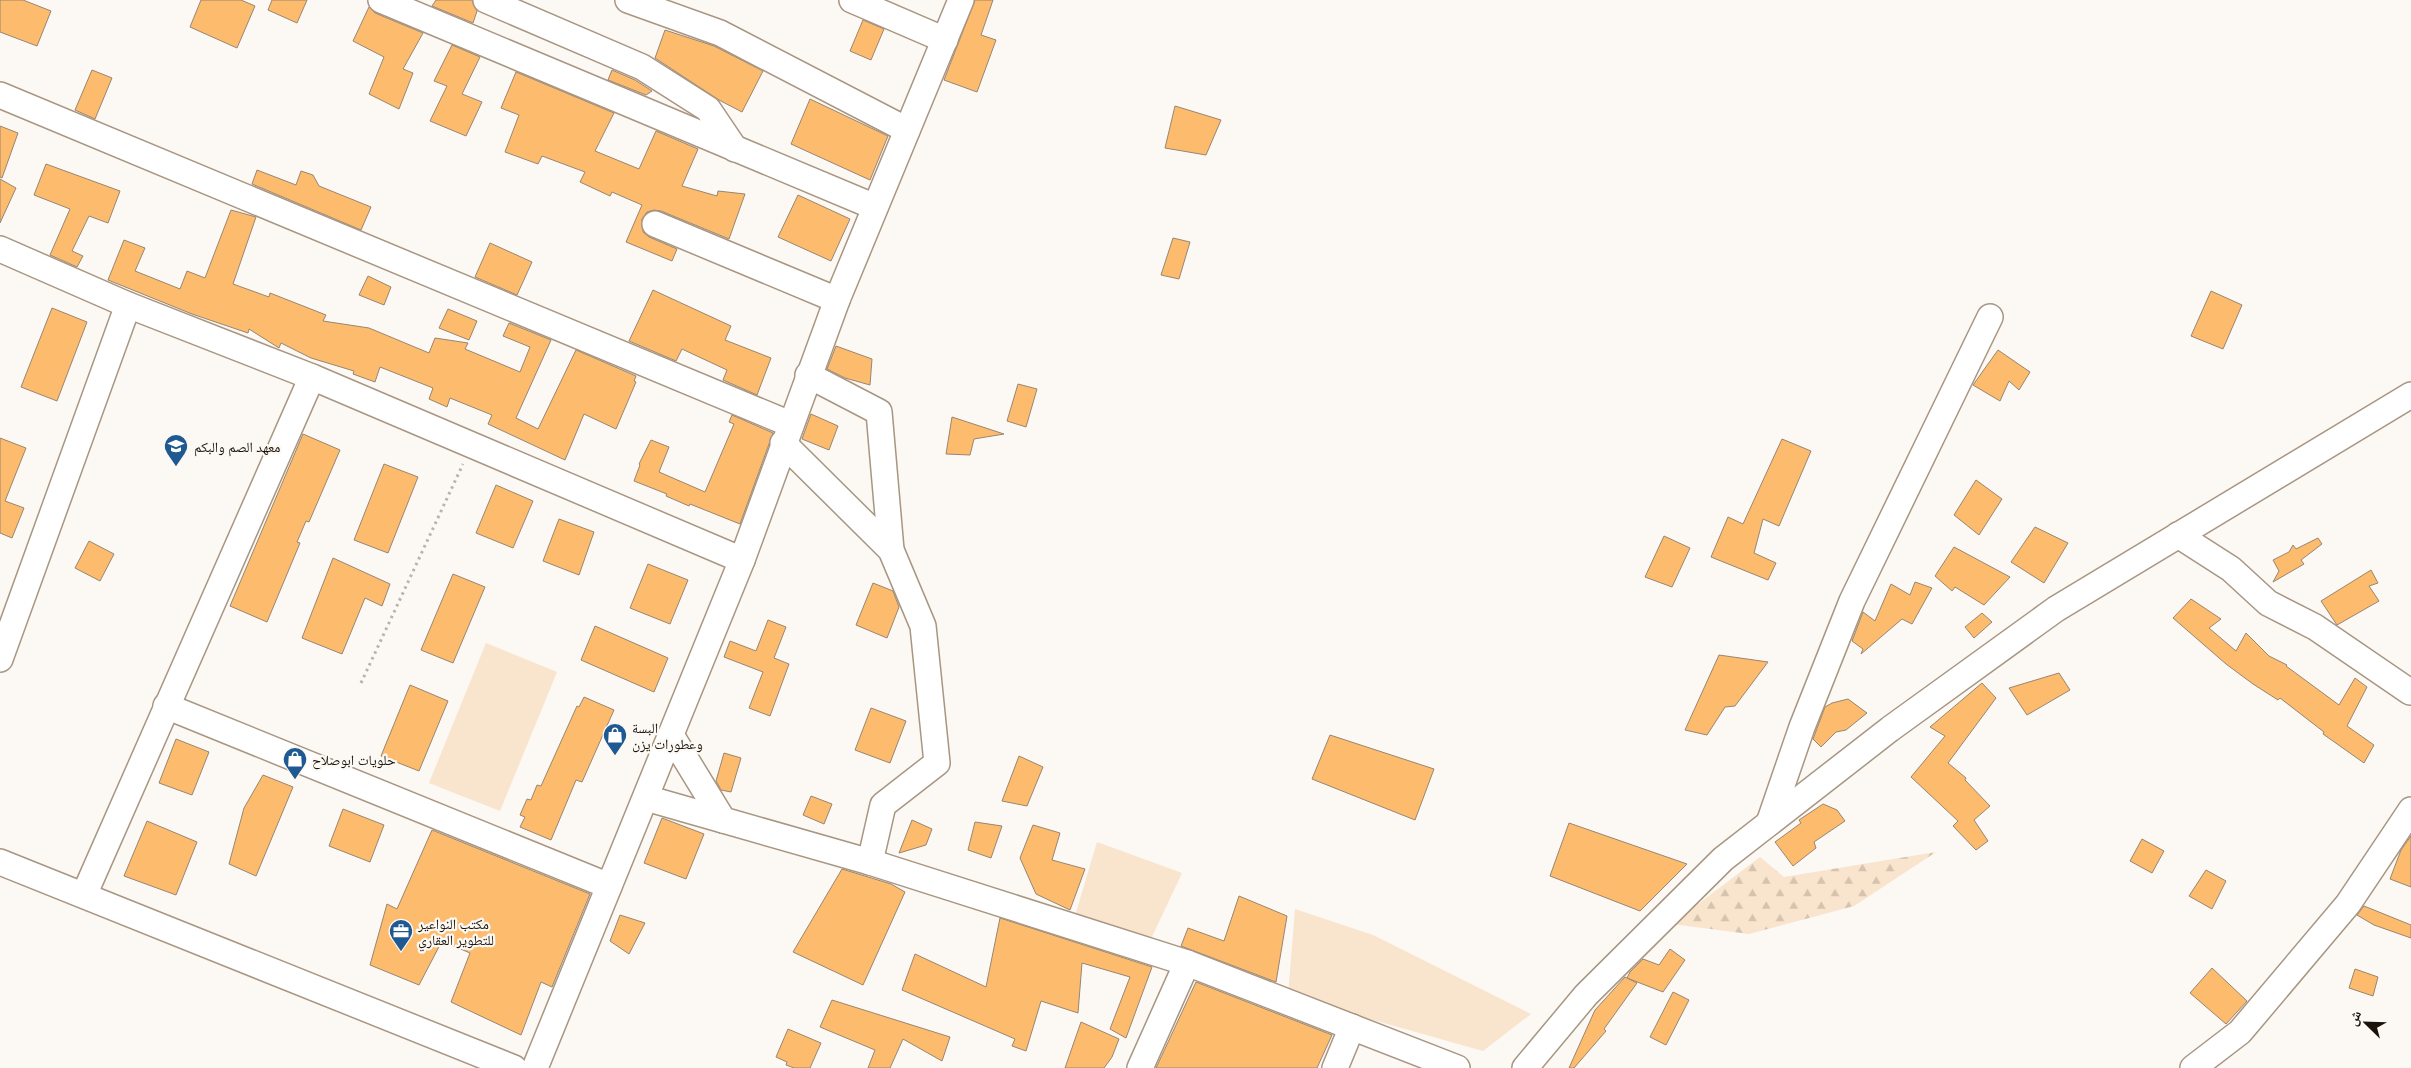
<svg xmlns="http://www.w3.org/2000/svg" width="2411" height="1068" font-family="'Golos Text','Noto Naskh Arabic',sans-serif">
	<style>
		.green { fill: #f9e4cd }
		.forest { fill: url(#forest-firs) }
		.building { fill: #fdbb6d; stroke: #988672 }
		.lines { fill: none; stroke-linecap: round; stroke-linejoin: round }
		.minor-casing { stroke: #a89682; stroke-width: 28 }
		.path { stroke: #b8b3ad; stroke-width: 3; stroke-dasharray: 2.5 4; stroke-linecap: butt }
		.minor { stroke: #fff; stroke-width: 25 }
		.labels { text-anchor: middle; dominant-baseline: central; stroke-width: 4.5; stroke-linejoin: round; paint-order: stroke }
		.poi-label { font-size: 14px; fill: #1a130c; stroke: #fcf8f3; text-anchor: start }
	</style>
	<defs>
		<pattern id="forest-firs" width="22" height="20" patternUnits="userSpaceOnUse" patternTransform="scale(1.25)"><rect width="22" height="20" fill="#f9e4cd"/><path d="M5 1l3.5 6h-7zM16 11l3.5 6h-7z" fill="#d5c3af"/></pattern>
	</defs>
	<rect width="100%" height="100%" fill="#fcf8f3"/>
	<g class="green">
		<path d="M486,643L557,672L500,811L429,783Z"/>
		<path d="M1097,842L1182,873L1150,941L1075,916Z"/>
		<path d="M1295,909L1373,935L1531,1014L1483,1051L1288,996Z"/>
	</g>
	<path class="forest" d="M1936,852L1854,906L1749,934L1672,924L1760,857L1784,877Z"/>
	<g class="building">
		<path d="M0,0H23L51,11L37,46L0,32Z"/>
		<path d="M201,0H241L255,6L237,48L190,27Z"/>
		<path d="M272,0H307L297,23L268,10Z"/>
		<path d="M436,0H472L477,11L473,23L432,6Z"/>
		<path d="M975,0H993L981,35L996,40L977,92L944,80Z"/>
		<path d="M369,7L375,13L423,33L403,69L413,73L399,109L369,94L384,57L353,41Z"/>
		<path d="M863,20L884,29L871,60L850,51Z"/>
		<path d="M665,30L714,46L763,71L742,112L719,100L655,58Z"/>
		<path d="M452,45L480,57L462,94L482,102L466,136L430,121L447,86L434,81Z"/>
		<path d="M92,70L112,78L95,119L75,110Z"/>
		<path d="M612,70L635,80L652,91L646,95L608,80Z"/>
		<path d="M516,72L614,113L595,151L639,169L656,131L698,149L682,186L717,196L718,191L745,194L729,239L661,211L654,210L647,212L642,219L643,232L649,237L677,249L672,261L626,242L642,205L612,192L610,196L580,182L585,172L542,156L538,164L505,152L519,115L501,108Z"/>
		<path d="M810,99L888,136L870,180L791,144Z"/>
		<path d="M1175,106L1221,120L1206,155L1165,148Z"/>
		<path d="M0,126L18,133L2,178L0,177Z"/>
		<path d="M46,164L120,191L108,223L89,216L72,251L83,256L77,267L50,255L70,209L34,195Z"/>
		<path d="M257,170L296,185L301,171L313,175L319,186L371,207L361,230L252,184Z"/>
		<path d="M0,179L16,188L0,223Z"/>
		<path d="M798,195L850,219L831,261L778,237Z"/>
		<path d="M231,210L256,217L233,284L269,297L270,293L326,315L323,321L369,328L429,353L435,338L468,343L465,349L520,372L530,347L503,336L509,323L551,340L516,418L538,429L576,350L636,376L634,381L636,382L616,429L584,414L565,460L488,424L492,415L450,398L447,407L429,399L433,388L380,367L375,382L353,374L354,371L311,358L281,343L279,348L249,329L248,333L192,314L108,280L124,240L145,248L135,271L180,289L187,271L205,278Z"/>
		<path d="M1173,238L1190,242L1179,279L1161,275Z"/>
		<path d="M490,243L532,262L517,295L475,277Z"/>
		<path d="M368,276L391,287L384,305L359,295Z"/>
		<path d="M653,290L731,326L725,340L771,358L757,395L723,380L727,370L682,349L676,361L629,341Z"/>
		<path d="M2211,291L2242,305L2223,349L2191,336Z"/>
		<path d="M52,308L87,322L57,401L21,387Z"/>
		<path d="M448,309L477,321L469,340L439,328Z"/>
		<path d="M836,346L872,359L870,385L845,378L827,369Z"/>
		<path d="M1998,350L2030,372L2019,390L2009,381L2000,401L1973,385Z"/>
		<path d="M1018,384L1037,389L1026,427L1007,421Z"/>
		<path d="M811,414L838,426L829,450L802,439Z"/>
		<path d="M732,415L773,433L740,524L690,504L689,506L666,496L667,494L634,481L640,465L639,464L651,440L669,447L659,472L705,492L734,424L729,422Z"/>
		<path d="M952,417L1004,434L974,439L970,455L946,454Z"/>
		<path d="M303,434L340,450L309,522L306,521L297,542L300,543L267,622L230,606Z"/>
		<path d="M0,438L26,448L5,501L24,508L12,538L0,533Z"/>
		<path d="M1782,439L1811,451L1779,526L1763,519L1754,553L1776,563L1768,580L1711,557L1728,517L1743,524Z"/>
		<path d="M384,464L418,477L388,553L354,540Z"/>
		<path d="M1976,480L2002,499L1979,535L1954,515Z"/>
		<path d="M496,485L533,501L513,548L476,533Z"/>
		<path d="M559,519L594,532L579,575L543,561Z"/>
		<path d="M2035,527L2068,543L2044,583L2011,562Z"/>
		<path d="M1664,536L1690,548L1672,587L1645,577Z"/>
		<path d="M2318,538L2322,544L2301,560L2304,564L2273,582L2279,571L2273,560L2289,552L2293,545L2296,549Z"/>
		<path d="M89,541L114,554L100,581L75,568Z"/>
		<path d="M1954,547L2010,577L1984,605L1955,587L1952,591L1935,576Z"/>
		<path d="M333,558L390,584L382,606L365,598L342,654L302,638Z"/>
		<path d="M648,564L688,580L670,624L630,608Z"/>
		<path d="M2371,570L2378,583L2369,586L2379,601L2337,625L2321,601Z"/>
		<path d="M453,574L485,587L453,663L421,650Z"/>
		<path d="M1915,582L1932,588L1912,624L1902,619L1861,654L1863,649L1852,641L1863,612L1875,621L1891,584L1910,595Z"/>
		<path d="M873,583L893,591L899,607L887,638L856,625Z"/>
		<path d="M2191,599L2221,619L2209,628L2236,651L2246,633L2269,656L2287,665L2286,666L2339,705L2355,678L2367,687L2347,726L2374,745L2364,763L2323,734L2324,732L2280,698L2278,700L2253,684L2226,664L2173,618Z"/>
		<path d="M1982,613L1992,622L1974,638L1965,627Z"/>
		<path d="M768,620L786,627L774,658L789,664L770,716L749,708L763,672L724,657L730,641L756,651Z"/>
		<path d="M595,626L668,658L654,692L581,660Z"/>
		<path d="M1719,655L1768,662L1735,706L1725,707L1707,735L1685,730Z"/>
		<path d="M2059,673L2070,690L2027,715L2009,688Z"/>
		<path d="M1982,683L1996,698L1948,763L1966,778L1965,780L1990,806L1974,820L1988,841L1976,850L1953,826L1958,821L1911,777L1945,736L1930,727Z"/>
		<path d="M410,685L448,701L419,771L381,756Z"/>
		<path d="M584,697L614,710L582,782L576,780L551,840L520,827L525,817L520,815L527,799L531,800L537,785L541,786L577,706L579,707Z"/>
		<path d="M1848,699L1867,713L1846,730L1836,732L1821,747L1813,739L1825,707L1832,703Z"/>
		<path d="M871,708L906,721L890,763L855,750Z"/>
		<path d="M1330,735L1434,769L1415,820L1312,779Z"/>
		<path d="M176,739L209,752L192,795L159,783Z"/>
		<path d="M724,753L741,758L731,792L721,790L716,781Z"/>
		<path d="M1019,756L1043,767L1027,806L1002,801Z"/>
		<path d="M263,775L293,787L256,876L229,864L244,808Z"/>
		<path d="M811,796L832,804L824,824L803,815Z"/>
		<path d="M1823,804L1837,810L1845,821L1814,842L1816,848L1793,866L1775,842L1801,823L1799,820Z"/>
		<path d="M343,809L384,825L370,862L329,846Z"/>
		<path d="M662,818L704,834L686,879L644,863Z"/>
		<path d="M912,820L932,829L926,845L899,853Z"/>
		<path d="M147,821L197,842L176,895L124,876Z"/>
		<path d="M975,822L1002,826L991,858L968,850Z"/>
		<path d="M1569,823L1687,864L1640,911L1550,876Z"/>
		<path d="M1033,825L1060,833L1052,860L1085,869L1070,910L1036,894L1020,858Z"/>
		<path d="M432,830L590,894L552,987L541,982L521,1035L451,1002L470,953L442,941L419,985L370,965L387,904L397,909Z"/>
		<path d="M2411,836V887L2390,879L2401,850Z"/>
		<path d="M2142,839L2164,851L2152,873L2130,861Z"/>
		<path d="M842,869L891,884L905,892L863,985L793,952Z"/>
		<path d="M2206,870L2226,881L2212,909L2189,896Z"/>
		<path d="M1239,896L1287,916L1276,982L1181,946L1188,928L1224,941Z"/>
		<path d="M2364,906L2411,925V938L2374,925L2357,915Z"/>
		<path d="M620,915L645,923L629,954L610,941Z"/>
		<path d="M1000,918L1152,967L1126,1038L1110,1029L1130,977L1082,963L1078,1013L1041,1001L1026,1051L1012,1046L1015,1039L902,990L915,954L986,987Z"/>
		<path d="M1670,949L1685,960L1663,992L1627,978L1630,972L1643,959L1659,965Z"/>
		<path d="M2212,968L2247,1001L2226,1024L2190,993Z"/>
		<path d="M2355,969L2378,977L2373,996L2349,988Z"/>
		<path d="M1625,977L1637,983L1604,1029L1606,1031L1574,1068H1569L1595,1010Z"/>
		<path d="M1196,982L1332,1035L1317,1068H1156Z"/>
		<path d="M1673,992L1689,1000L1666,1045L1650,1037Z"/>
		<path d="M832,1000L950,1037L942,1061L903,1039L890,1068H868L875,1050L820,1027Z"/>
		<path d="M1081,1022L1119,1039L1112,1057L1104,1068H1065Z"/>
		<path d="M788,1029L821,1043L810,1068H794L786,1065L787,1062L776,1057Z"/>
	</g>
	<g class="lines">
		<g class="minor-casing">
			<g id="minor">
				<path d="M381,0L875,207"/>
				<path d="M486,0L642,67L708,109L735,149"/>
				<path d="M628,0L720,33L907,130"/>
				<path d="M852,0L945,40"/>
				<path d="M0,95L790,424"/>
				<path d="M655,224L837,300"/>
				<path d="M0,249L128,305L312,377L742,560L535,1068"/>
				<path d="M808,375L879,412L891,550"/>
				<path d="M783,443L891,550L923,626L937,763L883,805L870,862"/>
				<path d="M2178,535L2231,569L2268,603L2315,627L2410,692"/>
				<path d="M742,560L837,300L961,0"/>
				<path d="M0,659L128,305"/>
				<path d="M166,706L609,886"/>
				<path d="M671,735L723,820L870,862L1187,963L1457,1068"/>
				<path d="M646,798L723,820"/>
				<path d="M1769,823L1802,727L1852,601L1990,317"/>
				<path d="M0,862L514,1068"/>
				<path d="M84,895L312,377"/>
				<path d="M1140,1068L1187,963"/>
				<path d="M1335,1068L1352,1027"/>
				<path d="M1525,1068L1586,995L1723,859L1890,729L2056,609L2411,395"/>
				<path d="M2193,1068L2240,1032L2348,904L2411,810"/>
			</g>
		</g>
		<path class="path" d="M361,683L463,464"/>
		<use href="#minor" class="minor"/>
	</g>
	<defs>
		<g id="school-pin" transform="scale(1.25)"><path d="M0 17L-7.5 6A9.5 9.5 0 1 1 7.5 6Z" fill="#1e5a91" stroke="#fcf8f3"/><path d="M0-5L7-2L0 1L-7-2ZM-4 1L0 2.5L4 1V4Q0 6-4 4Z" fill="#fff"/></g>
		<g id="shop-pin" transform="scale(1.25)"><path d="M0 17L-7.5 6A9.5 9.5 0 1 1 7.5 6Z" fill="#1e5a91" stroke="#fcf8f3"/><path d="M-5-2.5h2.3a2.7 3.5 0 0 1 5.4 0H5L5.5 6h-11ZM-1.5-2.5h3a1.5 2.3 0 0 0-3 0Z" fill="#fff"/></g>
		<g id="office-pin" transform="scale(1.25)"><path d="M0 17L-7.5 6A9.5 9.5 0 1 1 7.5 6Z" fill="#1e5a91" stroke="#fcf8f3"/><path d="M-6-3h4V-5.5h4V-3h4V5H-6ZM-1-4.5V-3h2v-1.5ZM-6 0V1H6V0Z" fill="#fff"/></g>
	</defs>
	<g fill-rule="evenodd">
		<use href="#school-pin" x="176" y="446"/>
		<use href="#shop-pin" x="615" y="735"/>
		<use href="#shop-pin" x="295" y="759"/>
		<use href="#office-pin" x="401" y="931"/>
	</g>
	<g class="labels">
		<g class="poi-label">
			<text x="194" y="446">معهد الصم والبكم</text>
			<text x="632" y="727">البسة<tspan x="632" dy="16">وعطورات يزن</tspan></text>
			<text x="312" y="759">حلويات ابوصلاح</text>
			<text x="418" y="923">مكتب النواعير<tspan x="418" dy="16">للتطوير العقاري</tspan></text>
		</g>
	</g>
	<g transform="translate(2366 1023) rotate(293)" stroke="#fcf8f3" stroke-width="4" paint-order="stroke">
	<path d="M0-4L9 19L0 12L-9 19Z" fill="#1a130c"/>
	<text y="-8" font-size="14" font-weight="bold" text-anchor="middle" fill="#1a130c">ش</text>
	</g>
</svg>
